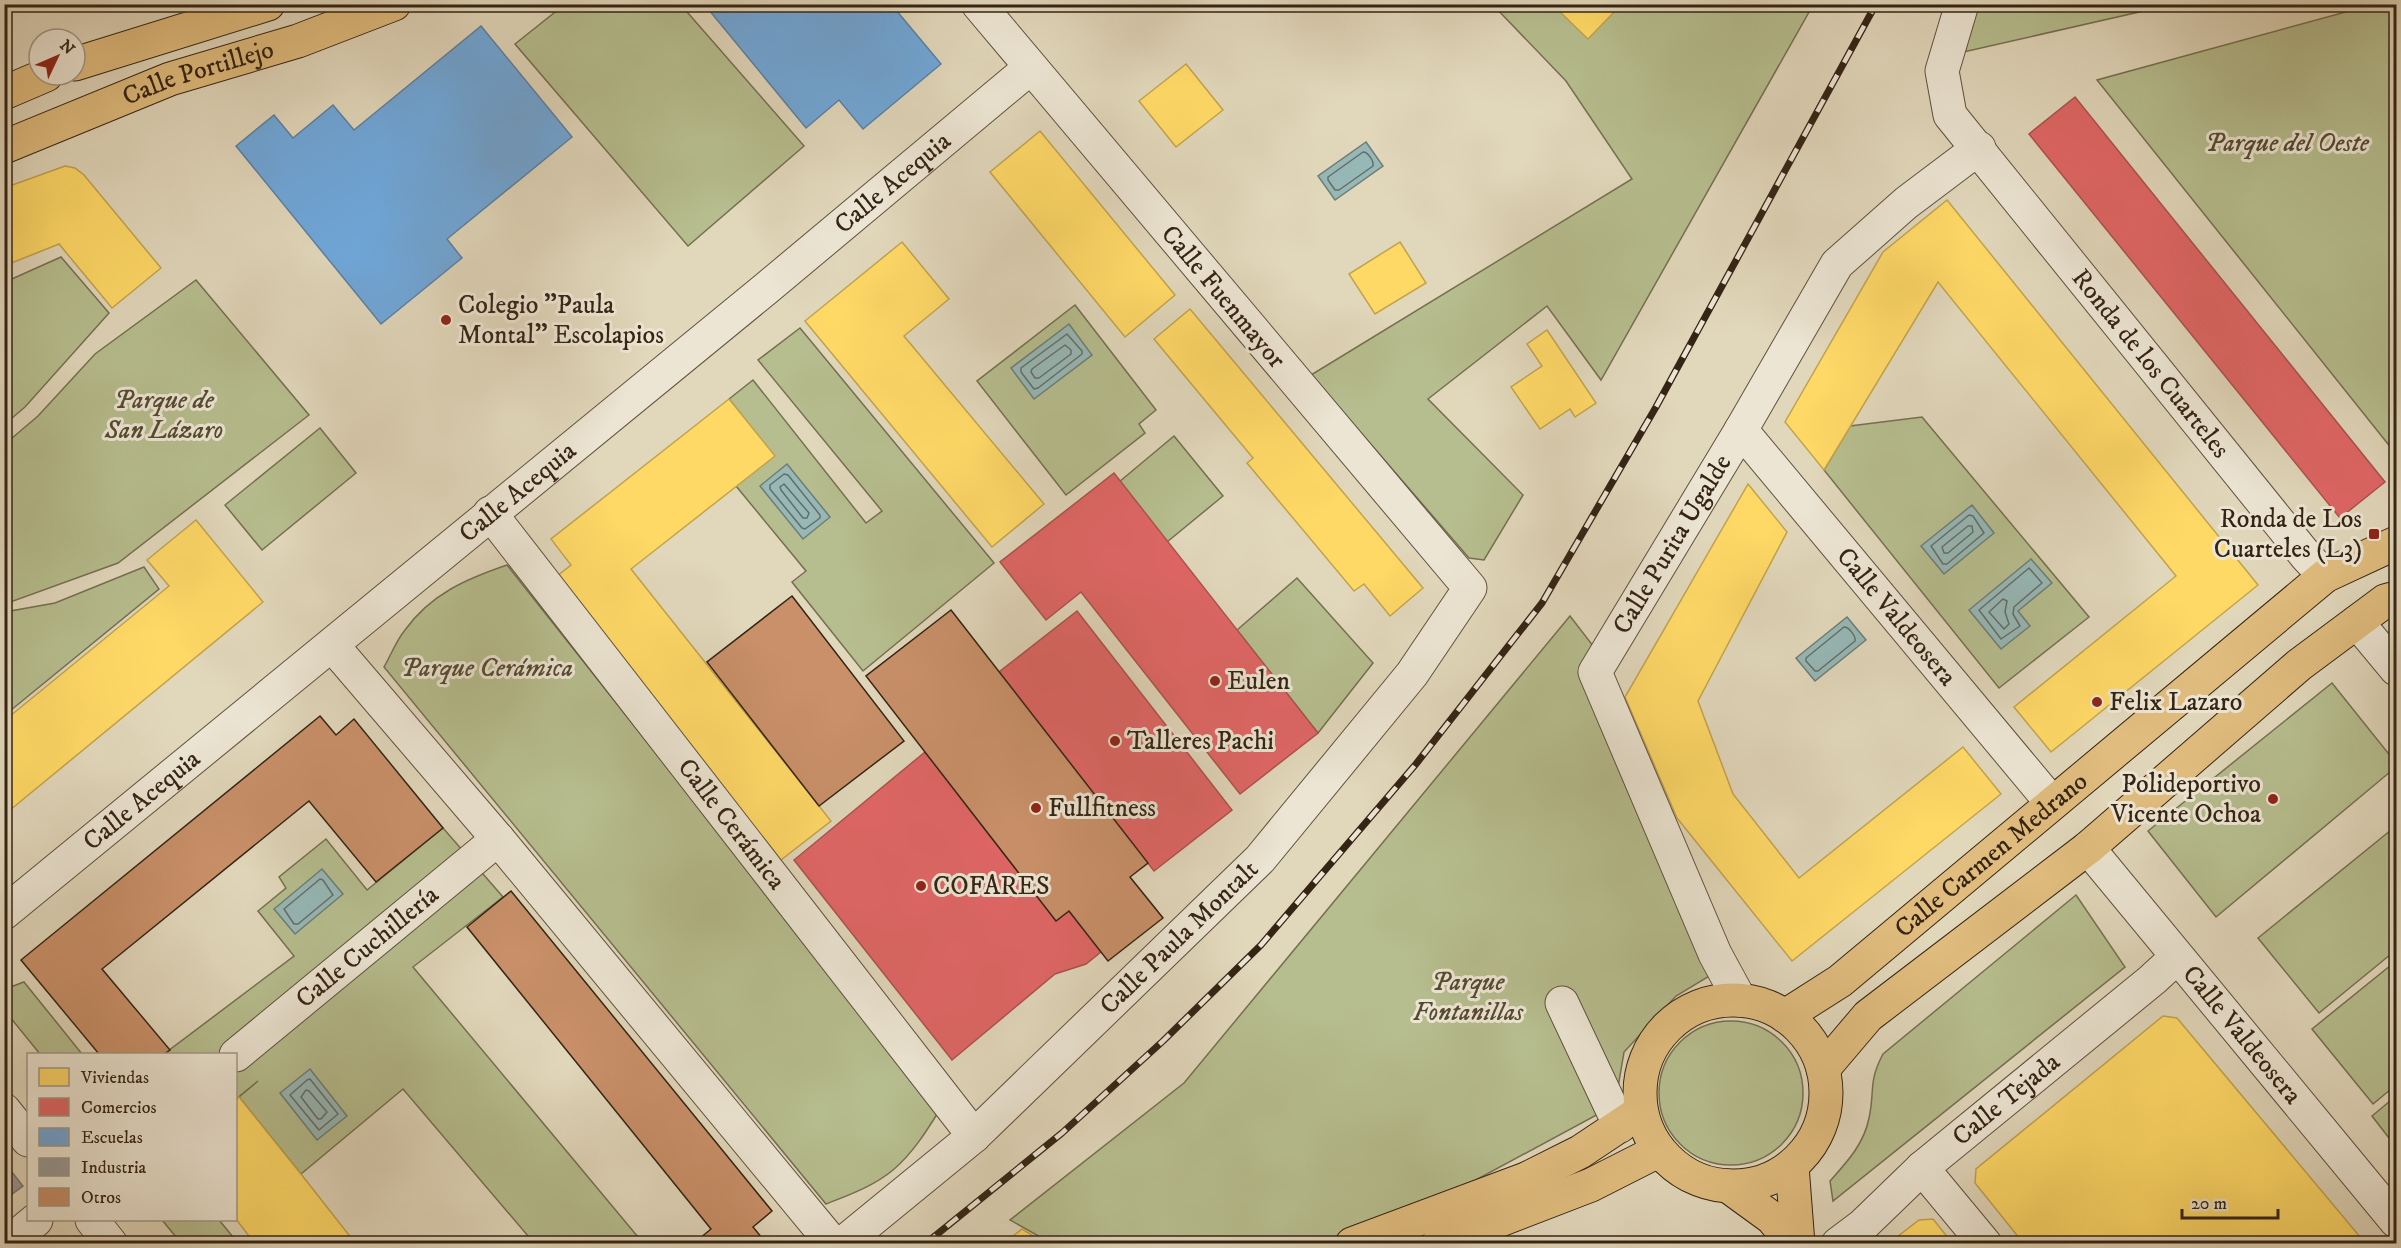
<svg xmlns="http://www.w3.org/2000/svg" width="2401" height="1248" font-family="'IM FELL DW Pica',serif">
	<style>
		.green { fill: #b6bd8e; stroke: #757051; stroke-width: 1.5 }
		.water { fill: #96b8b7; stroke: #6f7d76; stroke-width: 1.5 }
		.homes { fill: #ffd966; stroke: #c2a34d; stroke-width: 1.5 }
		.shops { fill: #e06666; stroke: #ac524d; stroke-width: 1.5 }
		.schools { fill: #6fa8dc; stroke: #5d80a0; stroke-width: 1.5 }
		.industry { fill: #999; stroke: #7b7671; stroke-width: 1.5 }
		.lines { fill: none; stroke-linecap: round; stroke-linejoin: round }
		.shore { stroke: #656e66; stroke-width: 1.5 }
		.building { fill: #c99069; stroke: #342414; stroke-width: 1.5 }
		.minor-casing { stroke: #5f513e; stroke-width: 35 }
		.major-casing { stroke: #342414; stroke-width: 35 }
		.minor { stroke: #ece5d3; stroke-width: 33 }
		.major { stroke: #e0bc7e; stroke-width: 33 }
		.rail-casing { stroke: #342414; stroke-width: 7 }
		.rail { stroke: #ece5d3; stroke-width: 4.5; stroke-dasharray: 14; stroke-linecap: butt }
		.poi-dot { fill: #8f2418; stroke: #ece5d3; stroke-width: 2 }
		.labels { text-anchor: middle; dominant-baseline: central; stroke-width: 6; stroke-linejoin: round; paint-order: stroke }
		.street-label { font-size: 26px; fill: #342414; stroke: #ece5d3 }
		.park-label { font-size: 26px; font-style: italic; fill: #544a32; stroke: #ece5d3 }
		.poi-label { font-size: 26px; fill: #342414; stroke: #ece5d3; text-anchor: start }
	</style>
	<rect width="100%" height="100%" fill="#e1d7bb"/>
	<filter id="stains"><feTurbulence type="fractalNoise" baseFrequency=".00333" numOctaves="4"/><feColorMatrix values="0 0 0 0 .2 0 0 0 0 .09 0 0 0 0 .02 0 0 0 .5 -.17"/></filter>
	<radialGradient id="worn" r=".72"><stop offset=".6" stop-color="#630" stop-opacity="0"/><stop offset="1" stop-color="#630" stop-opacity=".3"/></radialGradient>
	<g class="green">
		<path d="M2375,4L2396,5V454L2097,80Z"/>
		<path d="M564,5H681L804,146L688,246L515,44Z"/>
		<path d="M1493,5H1813L1601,380L1547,306L1428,399L1523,495L1484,560L1469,558L1311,375L1632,179L1566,81Z"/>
		<path d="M1973,5H2170L1959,53Z"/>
		<path d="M61,257L109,313L25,407L5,424V282Z"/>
		<path d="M196,280L309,415L118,563L5,604V444L38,416L95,354Z"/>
		<path d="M1075,305L1156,410L1139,424L1145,433L1066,495L977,381Z"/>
		<path d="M800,328L994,563L863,671L792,582L806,571L736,486L774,456L729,399L753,380L866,523L882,511L758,360Z"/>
		<path d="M1922,417L2089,617L1999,688L1824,470L1850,426Z"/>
		<path d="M320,428L356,473L262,550L225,505Z"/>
		<path d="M1174,436L1223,496L1167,542L1119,482Z"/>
		<path d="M507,565L939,1111C926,1132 912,1154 893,1170C874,1186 849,1195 826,1204L384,667C391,655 396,641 405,630C431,594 466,579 507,565Z"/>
		<path d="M144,567L159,589L5,715V612L55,603Z"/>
		<path d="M1297,578L1373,663L1318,733L1237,630Z"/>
		<path d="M1570,616L1597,651L1716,972L1676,996L1624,1052L1615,1105L1359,1243H1051L1010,1220L1184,1083Z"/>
		<path d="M2332,683L2396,763V767L2216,917L2148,831Z"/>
		<path d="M2396,826V950L2319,1013L2258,938Z"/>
		<path d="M443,828L503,897L413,967L643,1243H534L403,1089L301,1174L239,1097L258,1081L236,1099V1054H164L294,956L258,911L286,888L279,877L326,839L367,890Z"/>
		<path d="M2076,895L2125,967L1833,1201L1830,1181C1847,1162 1864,1144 1869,1118C1875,1091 1868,1082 1883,1054Z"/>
		<path d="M2396,961V1085L2373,1104L2312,1029Z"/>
		<path d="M24,982L82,1054H40L5,1011V989Z"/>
		<circle cx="1731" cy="1093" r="72"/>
		<path d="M2396,1096V1147L2372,1116Z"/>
		<path d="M162,1220H219L238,1243H181Z"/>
	</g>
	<g class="water">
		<path d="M1366,142L1383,166L1335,200L1318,176Z"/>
		<path d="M1069,324L1092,355L1034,399L1011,368Z"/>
		<path d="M787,464L830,517L803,539L760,486Z"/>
		<path d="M1972,505L1994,533L1944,574L1921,546Z"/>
		<path d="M2031,559L2052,583L2018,611L2030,626L2001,649L1969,610Z"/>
		<path d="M1847,617L1866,640L1815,681L1796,658Z"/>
		<path d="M322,869L343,894L295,934L274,909Z"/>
		<path d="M310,1069L347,1116L317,1140L280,1093Z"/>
	</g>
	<g class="homes">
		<path d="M1559,4H1612L1617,9L1588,39L1556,8Z"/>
		<path d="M1186,64L1223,110L1176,147L1139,101Z"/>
		<path d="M1040,131L1175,295L1125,337L990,172Z"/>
		<path d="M65,166L75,168L84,175L161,268L112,308L59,244L4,266V188Z"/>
		<path d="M1947,200L2258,585L2051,752L2014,707L2176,576L1938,282L1824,470L1785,422L1883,252Z"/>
		<path d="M902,242L949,299L904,336L1044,504L992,547L805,321Z"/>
		<path d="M1400,242L1426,283L1375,314L1349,274Z"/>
		<path d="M1190,309L1423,588L1390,616L1364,584L1354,591L1247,463L1253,458L1154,339Z"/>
		<path d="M1547,330L1596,403L1575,417L1570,409L1540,429L1511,387L1542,366L1527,344Z"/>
		<path d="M729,399L775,456L631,569L831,821L777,863L552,580L571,565L551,539Z"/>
		<path d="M1748,484L1787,532L1698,701L1733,794L1799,878L1963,747L2001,794L1792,961L1677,818L1625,697Z"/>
		<path d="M196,520L263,602L4,815V721L169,586L147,560Z"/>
		<path d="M2163,1016L2177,1018L2366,1244H2024L1975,1183L1976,1169Z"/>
		<path d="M239,1097L301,1174L356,1244H255L236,1219V1100Z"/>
		<path d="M1933,1219L1953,1244H1888L1919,1220Z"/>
		<path d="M1022,1229L1035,1237L1047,1244H1003Z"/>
	</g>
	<g class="shops">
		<path d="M2075,97L2385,482L2340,518L2029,134Z"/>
		<path d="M1114,473L1318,733L1240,794L1081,592L1046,620L1000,562Z"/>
		<path d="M1077,611L1232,810L1154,871L999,672Z"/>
		<path d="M925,752L1056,921L1069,911L1101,952L1086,964L1055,974L952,1060L794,860Z"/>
	</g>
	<g class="schools">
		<path d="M704,4H891L941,64L863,129L839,100L806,128Z"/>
		<path d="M481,26L572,137L447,239L462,258L381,324L236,146L274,115L293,138L333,105L354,130Z"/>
	</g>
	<path class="industry" d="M4,1162L23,1186L4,1200Z"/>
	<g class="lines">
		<g class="shore">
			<path d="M1363,152C1368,152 1374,161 1373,166L1339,190H1335L1328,180V177Z"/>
			<path d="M1067,334L1082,351V354L1038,388L1034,389L1021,372V368Z"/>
			<path d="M1065,345L1071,350V354L1039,378H1035L1031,372L1032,369Z"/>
			<path d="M784,474L788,475L820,515V518L805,529L802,528L770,489V485Z"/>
			<path d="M784,484L809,513L807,518H803L781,490L780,487Z"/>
			<path d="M1969,515L1973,516L1984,533L1947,564H1943L1931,546Z"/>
			<path d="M1968,526H1972L1973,532L1948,553H1944L1942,547Z"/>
			<path d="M2029,568L2042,583L2014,607L2013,614L2020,626L2001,639L1979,610Z"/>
			<path d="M2003,599L2007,601L2005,612L2009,624L2004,629L1989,612Z"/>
			<path d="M1844,627C1849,627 1856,636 1855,641L1818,671H1815L1806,661V658Z"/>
			<path d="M320,879L323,880L333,895L298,924H294L284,909Z"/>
			<path d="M310,1079L338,1114L319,1130L290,1095L307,1080Z"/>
			<path d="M306,1090L309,1091L327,1112L321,1119H318L301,1097Z"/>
		</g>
	</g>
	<g class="building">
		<path d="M792,596L904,741L819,806L707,662Z"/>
		<path d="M951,610L1148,863L1130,877L1163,918L1108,961L1069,911L1056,921L866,676Z"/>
		<path d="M320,716L336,735L354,719L443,828L376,882L309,801L102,969L170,1050L164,1054H99L21,960Z"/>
		<path d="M511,891L772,1211L753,1227L767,1244H693L711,1229L467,927Z"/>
	</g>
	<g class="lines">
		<g class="minor-casing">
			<g id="minor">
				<path id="s1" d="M1962,4L1942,71L1950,115L2307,557L2325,576"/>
				<path id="s2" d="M1741,430L2052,803"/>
				<path id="s3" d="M490,513L974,1136"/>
				<path d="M2357,622L2396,669"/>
				<path d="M332,645L498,839L833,1244"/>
				<path id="s4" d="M2088,848L2396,1221"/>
				<path id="s5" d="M4,913L768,287L1030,68"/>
				<path id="s6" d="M1740,1000L1715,954L1595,672L1741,430L1837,264L1906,203L1979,148"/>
				<path d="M1562,1003L1620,1126"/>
				<path id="s7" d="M236,1055L498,839"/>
				<path d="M4,1110L28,1140"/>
				<path d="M1922,1168L1985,1244"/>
				<path d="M92,1220L111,1244"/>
				<path d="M7,1244L36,1220"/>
				<path id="s8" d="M842,1244L974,1136L1260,859L1412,674L1470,588L978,4"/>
				<path id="s9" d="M1838,1244L1862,1226L1922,1168L2152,980L2177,957"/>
			</g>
		</g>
		<g class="major-casing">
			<g id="major">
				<path d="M75,64L268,4"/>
				<path d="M4,93L46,75"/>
				<path id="s10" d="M4,147L170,79L298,41L394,4"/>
				<circle cx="1733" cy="1093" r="93"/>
				<path id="s11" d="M1785,1016L1840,981L2325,576L2396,543"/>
				<path d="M1823,1069L1868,1016L2088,848L2299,665L2385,601L2396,598"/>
				<path d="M1792,1166L1798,1244"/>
				<path d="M1728,1186L1772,1218L1793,1244"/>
				<path d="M1352,1244L1526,1179L1580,1152L1640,1112"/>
				<path d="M1438,1244L1591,1185L1658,1151"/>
			</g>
		</g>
		<use href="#minor" class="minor"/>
		<use href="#major" class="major"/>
		<g class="rail-casing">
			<path id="rail" d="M925,1244L1062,1133L1163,1041L1261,945L1416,764L1542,603L1656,407L1876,4"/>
		</g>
		<use href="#rail" class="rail"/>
	</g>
	<g class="poi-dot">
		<circle cx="446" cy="320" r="6"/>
		<rect x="2368" y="528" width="12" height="12" rx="3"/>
		<circle cx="1215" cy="681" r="6"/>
		<circle cx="2097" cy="702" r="6"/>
		<circle cx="1115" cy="741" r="6"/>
		<circle cx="2273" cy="799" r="6"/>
		<circle cx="1036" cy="808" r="6"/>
		<circle cx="921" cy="886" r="6"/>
	</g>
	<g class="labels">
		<g class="street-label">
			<text stroke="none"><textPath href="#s10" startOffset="208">Calle Portillejo</textPath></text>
			<text stroke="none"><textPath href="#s5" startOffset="1150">Calle Acequia</textPath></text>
			<text transform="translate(1223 297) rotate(50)">Calle Fuenmayor</text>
			<text stroke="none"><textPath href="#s1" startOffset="434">Ronda de los Cuarteles</textPath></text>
			<text stroke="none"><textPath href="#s5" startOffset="664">Calle Acequia</textPath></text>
			<text stroke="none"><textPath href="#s6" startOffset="508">Calle Purita Ugalde</textPath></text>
			<text stroke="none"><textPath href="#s2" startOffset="243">Calle Valdeosera</textPath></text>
			<text stroke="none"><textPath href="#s5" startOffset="178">Calle Acequia</textPath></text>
			<text stroke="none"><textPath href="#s3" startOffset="394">Calle Cerámica</textPath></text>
			<text stroke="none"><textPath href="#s11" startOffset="262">Calle Carmen Medrano</textPath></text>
			<text stroke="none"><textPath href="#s8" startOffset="456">Calle Paula Montalt</textPath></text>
			<text stroke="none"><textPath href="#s7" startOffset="170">Calle Cuchillería</textPath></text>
			<text stroke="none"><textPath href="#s4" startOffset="242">Calle Valdeosera</textPath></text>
			<text stroke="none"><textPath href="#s9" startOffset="222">Calle Tejada</textPath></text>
		</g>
		<g class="park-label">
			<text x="2287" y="143">Parque del Oeste</text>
			<text x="164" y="400">Parque de<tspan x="164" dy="30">San Lázaro</tspan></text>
			<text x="487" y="668">Parque Cerámica</text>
			<text x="1468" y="982">Parque<tspan x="1468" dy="30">Fontanillas</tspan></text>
		</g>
		<g class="poi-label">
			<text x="458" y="305">Colegio "Paula<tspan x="458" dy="30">Montal" Escolapios</tspan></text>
			<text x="2362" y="519" text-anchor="end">Ronda de Los<tspan x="2362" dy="30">Cuarteles (L3)</tspan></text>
			<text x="1227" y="681">Eulen</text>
			<text x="2109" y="702">Felix Lazaro</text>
			<text x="1127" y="741">Talleres Pachi</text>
			<text x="2261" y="784" text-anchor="end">Polideportivo<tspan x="2261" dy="30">Vicente Ochoa</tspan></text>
			<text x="1048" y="808">Fullfitness</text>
			<text x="933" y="886">COFARES</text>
		</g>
	</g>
	<rect width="2401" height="1248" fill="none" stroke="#e1d7bb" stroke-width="24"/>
	<rect x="6" y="6" width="2389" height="1236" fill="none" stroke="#342414" stroke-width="3"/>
	<rect x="12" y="12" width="2377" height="1224" fill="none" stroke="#342414" stroke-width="1.5"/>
	<rect x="27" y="1053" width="210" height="168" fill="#ece5d3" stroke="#a29887" stroke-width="1.5"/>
	<rect x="39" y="1068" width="30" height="18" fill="#ffd966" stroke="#a29887" stroke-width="1.5"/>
	<text x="81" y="1083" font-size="18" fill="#342414">Viviendas</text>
	<rect x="39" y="1098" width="30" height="18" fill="#e06666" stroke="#a29887" stroke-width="1.5"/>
	<text x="81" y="1113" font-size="18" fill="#342414">Comercios</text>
	<rect x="39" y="1128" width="30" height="18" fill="#6fa8dc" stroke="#a29887" stroke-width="1.5"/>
	<text x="81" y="1143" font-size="18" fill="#342414">Escuelas</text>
	<rect x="39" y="1158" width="30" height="18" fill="#999999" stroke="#a29887" stroke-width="1.5"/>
	<text x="81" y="1173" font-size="18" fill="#342414">Industria</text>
	<rect x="39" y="1188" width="30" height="18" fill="#c99069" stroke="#a29887" stroke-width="1.5"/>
	<text x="81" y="1203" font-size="18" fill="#342414">Otros</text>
	<g transform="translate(57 57) rotate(46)"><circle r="28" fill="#ece5d3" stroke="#a29887" stroke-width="1.5"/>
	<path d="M0-4.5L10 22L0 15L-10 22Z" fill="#8f2418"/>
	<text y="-9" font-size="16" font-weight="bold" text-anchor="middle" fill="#342414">N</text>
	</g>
	<path d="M2182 1209v9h96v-9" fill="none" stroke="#342414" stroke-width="3"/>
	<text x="2191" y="1209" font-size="18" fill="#342414" stroke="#ece5d3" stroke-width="4.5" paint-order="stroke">20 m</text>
	<rect width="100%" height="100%" filter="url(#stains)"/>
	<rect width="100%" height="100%" fill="url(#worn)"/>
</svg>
